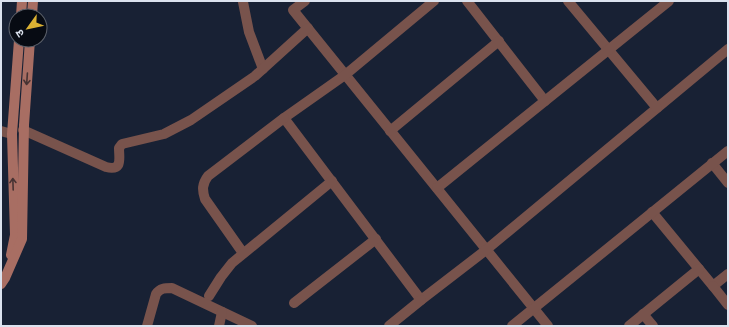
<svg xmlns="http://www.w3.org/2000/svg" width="729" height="327" font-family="Helvetica,'Noto Sans Devanagari',sans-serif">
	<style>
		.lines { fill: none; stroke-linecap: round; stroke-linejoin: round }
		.street { stroke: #78534c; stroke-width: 10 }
		.secondary { stroke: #a86e63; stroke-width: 10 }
		.oneway { stroke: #473333 }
	</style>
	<rect width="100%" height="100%" fill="#182134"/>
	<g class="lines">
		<g class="street">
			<path d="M305,1L293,10L548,326"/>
			<path d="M434,1L345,75L284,118L421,300L486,250L728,49"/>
			<path d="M467,1L545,101"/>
			<path d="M568,1L657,108"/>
			<path d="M243,2L249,32L263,69"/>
			<path d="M23,130L106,167C123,171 119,159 119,148L122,144L164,134L191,120L255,76L308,28"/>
			<path d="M1,131L12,134"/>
			<path d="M390,131L499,41"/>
			<path d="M712,163L728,183"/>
			<path d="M437,188L669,1"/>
			<path d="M652,212L713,286L728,274"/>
			<path d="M243,253L205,199C202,190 202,184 208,176L284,118"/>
			<path d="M713,286L728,305"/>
			<path d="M209,296L221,277L232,263L332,181"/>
			<path d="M294,303L376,239"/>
			<path d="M643,314L653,326"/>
			<path d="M147,326L156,294C160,288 165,288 172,288L252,326"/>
			<path d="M219,326L222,312"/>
			<path d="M389,326L421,300"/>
			<path d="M512,326L728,151"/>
			<path d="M629,326L699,269"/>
		</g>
		<g class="secondary">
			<path d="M21,16L22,1"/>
			<path d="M32,16L33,1"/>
			<path d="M11,255L15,235L12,134L19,40"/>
			<path d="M1,284L5,278L22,239L24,125L30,40"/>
		</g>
	</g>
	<defs><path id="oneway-shaft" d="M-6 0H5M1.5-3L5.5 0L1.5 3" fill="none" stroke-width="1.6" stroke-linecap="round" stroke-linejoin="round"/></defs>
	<g class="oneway">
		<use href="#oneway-shaft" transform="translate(27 79) rotate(94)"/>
		<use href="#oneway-shaft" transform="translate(13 184) rotate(-92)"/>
	</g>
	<rect width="729" height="327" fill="none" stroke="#dbe2ee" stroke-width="4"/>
	<g transform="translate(28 28) rotate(237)"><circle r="19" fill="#070b13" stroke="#5c616b"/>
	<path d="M0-3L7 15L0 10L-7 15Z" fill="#dcb233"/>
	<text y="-6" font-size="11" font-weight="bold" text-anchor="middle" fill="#dbe2ee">उ</text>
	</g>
</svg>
